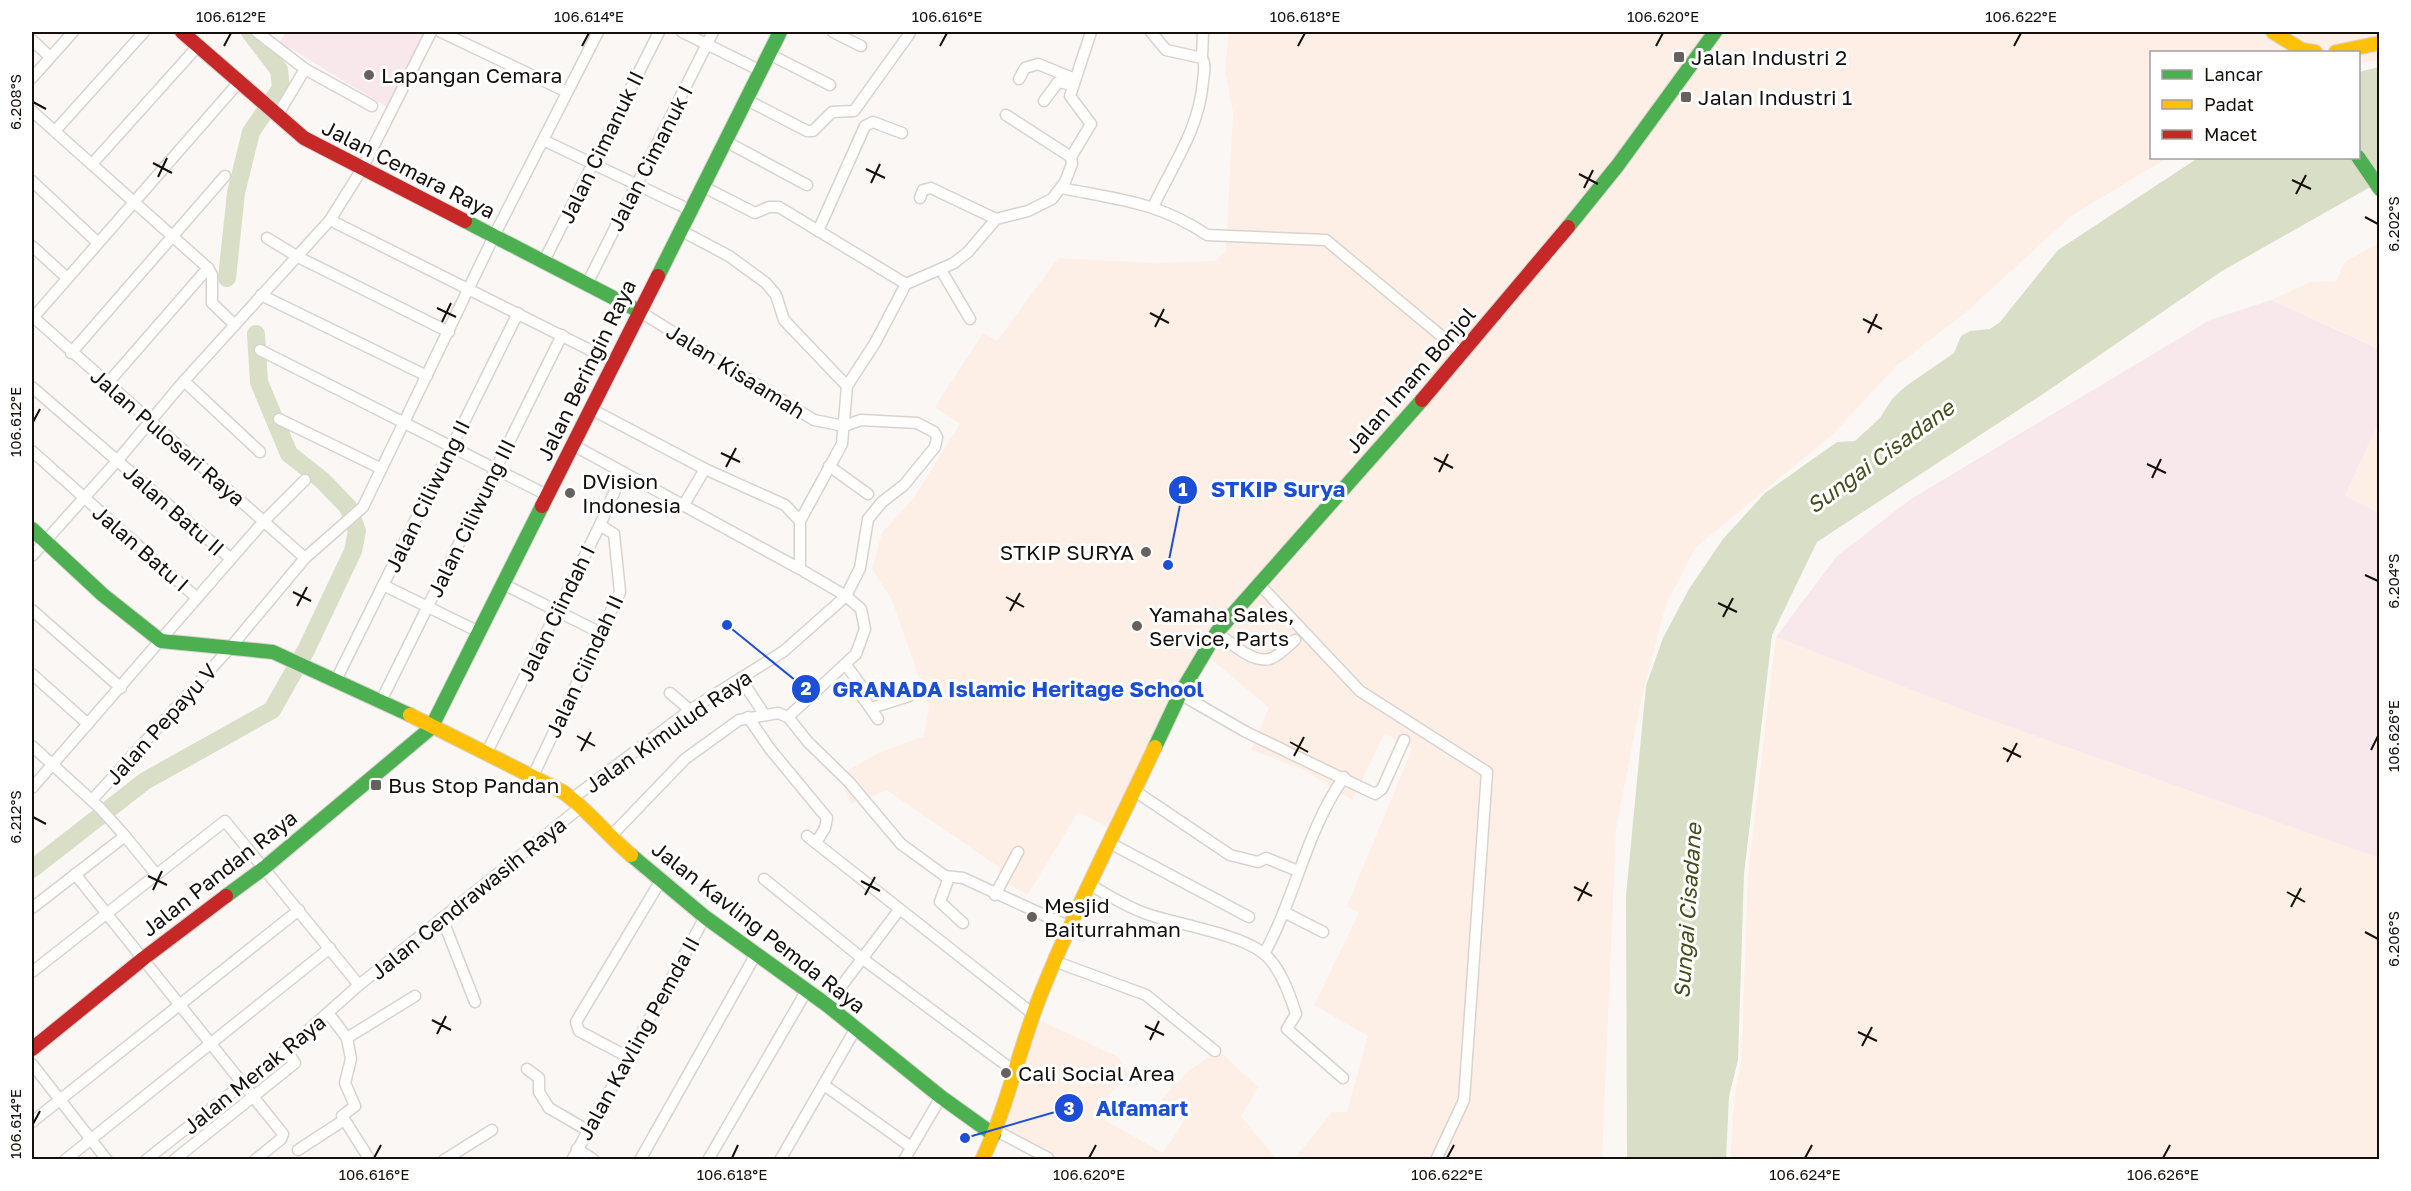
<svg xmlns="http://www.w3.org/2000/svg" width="2411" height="1191" font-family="'Golos Text',sans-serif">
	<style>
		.built { fill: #fdefe6 }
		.green { fill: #f8e8ec }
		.water { fill: #d9dec6 }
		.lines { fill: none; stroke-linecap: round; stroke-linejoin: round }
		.river { stroke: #d9dec6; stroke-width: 18 }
		.street-casing { stroke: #d9d3cf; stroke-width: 13 }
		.fast-casing { stroke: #d9d3cf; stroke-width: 16 }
		.slow-casing { stroke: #d9d3cf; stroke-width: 16 }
		.jam-casing { stroke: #d9d3cf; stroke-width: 16 }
		.street { stroke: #fefefd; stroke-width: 10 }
		.fast { stroke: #4caf50; stroke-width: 14 }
		.slow { stroke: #ffc107; stroke-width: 14 }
		.jam { stroke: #c62828; stroke-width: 14 }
		.ticks { fill: none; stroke: #16100c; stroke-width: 2 }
		.poi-dot { fill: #66615d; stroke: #fff; stroke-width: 2 }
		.labels { text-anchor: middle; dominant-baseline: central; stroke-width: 6; stroke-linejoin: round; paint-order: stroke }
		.poi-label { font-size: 21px; fill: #16100c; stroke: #fff; text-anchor: start }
		.street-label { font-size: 21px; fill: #16100c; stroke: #fff }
		.water-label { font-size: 22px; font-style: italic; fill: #444d1b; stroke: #fff }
		.leader { fill: none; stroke: #1d4ed8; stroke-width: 2 }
		.callout-dot { fill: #1d4ed8; stroke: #fff; stroke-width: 2 }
		.mark-label { font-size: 18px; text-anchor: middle; font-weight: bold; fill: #fff }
		.callout-label { font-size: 22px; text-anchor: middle; font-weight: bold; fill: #1d4ed8; stroke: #fff; stroke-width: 6; stroke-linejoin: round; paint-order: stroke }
		.neatline { fill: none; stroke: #16100c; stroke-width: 2 }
		.ticks-label { font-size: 15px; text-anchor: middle; fill: #16100c }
	</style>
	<rect width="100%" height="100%" fill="#fbf7f4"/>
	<g class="built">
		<path d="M1229,32H2379V60L2359,63L2358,52H2152V158H2167L2071,216L1965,313L1896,366L1833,434L1696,547L1666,604L1641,700L1616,829L1602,1159H1294L1332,1112H1347L1368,1036L1314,1005L1359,913L1347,906L1412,749L1385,733L1352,800L1302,769L1251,750L1269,708L1201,650L1109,828L1078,812L1028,894L999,881L1000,868L887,790L851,804L839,776L876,754L924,736L929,706L892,600L872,569L882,533L913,499L960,424L935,407L983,333L997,341L1058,258L1153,263L1216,261L1226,250L1233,113L1225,69Z"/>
		<path d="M2379,243V348L2271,300L2311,282L2336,281L2345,262Z"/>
		<path d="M2379,422V513L2345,497Z"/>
		<path d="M1776,637L1971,713L2379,858V1159L1730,1160L1735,1093L1741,1063L1748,874Z"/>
		<path d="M1039,1020L1118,1057L1128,1074L1092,1113L1163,1153L1186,1118L1161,1100L1187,1072L1218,1050L1258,1087L1241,1116L1276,1159H1046L1003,1136Z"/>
	</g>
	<g class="green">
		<path d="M286,32H426L387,107L280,42Z"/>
		<path d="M2271,300L2379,349V422L2345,496L2379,513V858L1971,713L1776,637L1837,556L1911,499L2210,320Z"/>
	</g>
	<path class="water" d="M2379,67V182L2222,271L2046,392L1817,542L1772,635L1744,874L1738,1060L1729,1096L1726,1159L1627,1160L1626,896L1646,686L1663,638L1689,589L1723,539L1765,493L1837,442L1855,441L1880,418L1892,399L1906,386L1954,353L1961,336L1970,331L1990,329L2000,322L2058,250L2198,158H2358L2359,72Z"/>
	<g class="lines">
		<g class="river">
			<path d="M227,278L236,193L251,132L281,88L279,70L250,32"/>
			<path d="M32,869L145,781L272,710L306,650L353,551L357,531L348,507L322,480L289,454L259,382L256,334"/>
		</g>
		<g class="street-casing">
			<g id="street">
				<path d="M257,32L305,69L372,106"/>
				<path d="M441,32L567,92"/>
				<path d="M682,32L761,71"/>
				<path d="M833,32L861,46"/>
				<path d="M1151,32L1166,50L1202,58C1206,65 1204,73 1203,81C1199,130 1173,164 1153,207"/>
				<path d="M32,40L50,57"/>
				<path d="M769,54L830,85"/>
				<path d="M1202,58L1203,32"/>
				<path d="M32,78L73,32"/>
				<path d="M1019,79L1025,68L1038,64L1075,79"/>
				<path d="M747,100L807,131H813L832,112L854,111L910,33"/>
				<path d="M1044,101L1058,82L1073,85"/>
				<path d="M32,111L208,268L212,275V303L235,325"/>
				<path d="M277,116L305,69"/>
				<path d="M55,131L144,32"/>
				<path d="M543,140L690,210"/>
				<path d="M725,141L807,185"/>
				<path d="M1071,157L1091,124L1070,96L1091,32"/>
				<path d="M92,164L198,46"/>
				<path d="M32,181L97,242"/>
				<path d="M702,186L755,213L769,207H779L906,284"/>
				<path d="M1061,188C1116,199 1159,202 1207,235L1326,240L1463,354"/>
				<path d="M920,198L923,190L931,188L996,219"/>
				<path d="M330,220L614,362"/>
				<path d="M680,230L729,256L766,283L776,295L784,320L847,386"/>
				<path d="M818,231L865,126L873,122L902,133"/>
				<path d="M267,238L298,257L449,332"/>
				<path d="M32,246L66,277"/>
				<path d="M543,263L659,32"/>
				<path d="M941,270L970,319"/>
				<path d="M587,284L713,32"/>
				<path d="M261,295L427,376"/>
				<path d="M32,316L305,558"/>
				<path d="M32,319L239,82"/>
				<path d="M260,350L547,495"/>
				<path d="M71,353L225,176"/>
				<path d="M184,381L260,452"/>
				<path d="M107,384L208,268"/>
				<path d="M32,387L231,559"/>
				<path d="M591,409L705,469L785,505L800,521V569"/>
				<path d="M279,419L380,468"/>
				<path d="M573,445L800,569L846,596L861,609L865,629L856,654L788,717"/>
				<path d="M32,451L197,598"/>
				<path d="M829,466L868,494"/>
				<path d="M683,506L705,469"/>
				<path d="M800,521L842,444L847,386L875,343L906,284L954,263L968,252L996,219L1028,211L1052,199L1065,182L1072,164L1071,157L1006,115"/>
				<path d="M32,556L117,461L184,381L330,220L362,169L431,32"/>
				<path d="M1258,583L1360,691L1487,772L1464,1100L1436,1160"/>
				<path d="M503,584L601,633"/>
				<path d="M383,585L479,632"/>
				<path d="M32,610L121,688"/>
				<path d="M1217,632C1229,642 1255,666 1272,658C1280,655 1289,645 1295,640"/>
				<path d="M846,665L862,687L861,695L878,719"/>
				<path d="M32,674L88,724"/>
				<path d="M741,679L764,714"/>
				<path d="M336,680L518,313"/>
				<path d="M670,693L690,710"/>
				<path d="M1180,694L1246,732L1375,794L1382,789L1404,740"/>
				<path d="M381,701L562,335"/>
				<path d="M871,708L909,696"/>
				<path d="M748,717L770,749L827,818L825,828L816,843"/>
				<path d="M32,746L100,808L125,836"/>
				<path d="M486,754L600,525L623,472"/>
				<path d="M533,776L620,592L614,534L600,525"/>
				<path d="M32,788L264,521L305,480"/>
				<path d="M1135,791L1230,855L1258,862L1266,858L1298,871"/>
				<path d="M573,798L690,710L784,651L846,596L860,568L868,519L882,502L904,485L935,447L937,437L934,432L917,423L861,420L844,426L814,420L639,311"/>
				<path d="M92,800L230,648L305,558L363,507L494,236L598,32"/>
				<path d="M807,836L1033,1014"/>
				<path d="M610,837L685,759L739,720L778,713L788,717L808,742L849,782L901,844L945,876L963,878L1070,927"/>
				<path d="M1110,843L1249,917"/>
				<path d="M75,874L283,1134L281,1139L255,1160"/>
				<path d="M949,877L940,902L963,923"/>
				<path d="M764,879L863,959L1014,1071"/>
				<path d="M1089,884C1109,896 1129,908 1150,915C1181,925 1239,934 1263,953C1280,966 1290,995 1296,1014L1287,1029L1343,1078"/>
				<path d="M995,895L1018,852"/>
				<path d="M32,908L125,836L156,874"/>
				<path d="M1284,912L1323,932"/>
				<path d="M442,918L475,1002"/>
				<path d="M1264,954C1296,896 1306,831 1344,777"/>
				<path d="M1054,961L1146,995L1215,1051"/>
				<path d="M32,972L225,821L359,985"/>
				<path d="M827,1005L899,910"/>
				<path d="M329,1014L347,1038L415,996"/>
				<path d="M347,1038L351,1059L345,1083L355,1106L342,1116L370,1160"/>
				<path d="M628,1057L579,1031L576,1022L661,880"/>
				<path d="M32,1064L107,1160"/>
				<path d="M527,1069L539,1078V1092L549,1108L587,1130"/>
				<path d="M824,1085L911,1147"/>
				<path d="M32,1122L299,910"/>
				<path d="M995,1130L1048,1158"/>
				<path d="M577,1149L594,1160"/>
				<path d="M298,1150L344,1120"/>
				<path d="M65,1160L330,948"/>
				<path d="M146,1160L286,1050L359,985L582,806"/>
				<path d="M174,1160L295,1063L286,1050"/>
				<path d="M444,1160L492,1130"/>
				<path d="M572,1160L705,917"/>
				<path d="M640,1160L756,954"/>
				<path d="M708,1160L807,990"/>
				<path d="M780,1160L856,1028"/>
				<path d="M904,1160L941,1097"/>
			</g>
		</g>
		<g class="fast-casing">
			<g id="fast">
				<path d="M2358,157L2380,189"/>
				<path d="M465,221L639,311"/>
				<path d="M1568,227L1618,165L1715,32"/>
				<path d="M658,276L780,32"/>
				<path d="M32,529L103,595L161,641L273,652L410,715"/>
				<path d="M1155,747L1180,694L1217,632L1422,400"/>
				<path d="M631,855L705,917L827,1005L941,1097L994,1135"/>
				<path d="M226,896L264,868L431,728L542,506"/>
			</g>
		</g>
		<g class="slow-casing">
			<g id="slow">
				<path d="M2273,32L2302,50L2315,52"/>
				<path d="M2336,52L2380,43"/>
				<path d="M410,715L563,792C588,810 607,835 631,855"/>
				<path d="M982,1160C1007,1108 1019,1050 1040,996C1074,911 1116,830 1155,747"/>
			</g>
		</g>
		<g class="jam-casing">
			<g id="jam">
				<path d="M182,32L304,138L465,221"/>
				<path d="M1422,400L1568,227"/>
				<path d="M542,506L658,276"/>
				<path d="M32,1049L144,958L226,896"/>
			</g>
		</g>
		<use href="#street" class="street"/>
		<use href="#fast" class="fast"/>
		<use href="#slow" class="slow"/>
		<use href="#jam" class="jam"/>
	</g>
	<path class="ticks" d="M224,46L231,33M582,46L589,33M940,46L947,33M1298,46L1305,33M1656,46L1663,33M2014,46L2021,33M33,102L46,109M153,163L172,173M866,169L885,178M1579,174L1598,184M158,177L167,158M2292,180L2311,189M871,183L880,164M1584,188L1593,170M2296,194L2306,175M2365,217L2378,224M437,308L456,317M1150,313L1169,323M1863,319L1882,329M442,322L451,303M1155,327L1164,309M1868,333L1877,314M33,422L40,409M721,453L740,462M1434,458L1453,468M2147,464L2166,473M726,467L736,448M1439,472L1448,454M2152,478L2161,459M2365,575L2378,581M293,592L311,601M1006,597L1024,607M1718,603L1737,612M297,606L307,587M1010,611L1020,593M1723,617L1733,598M577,736L595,746M1290,742L1308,752M2003,748L2021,757M2371,750L2378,736M581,751L591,732M1294,756L1304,737M2007,762L2017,743M33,817L46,824M148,876L167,885M861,881L880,891M1574,887L1592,896M153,890L162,871M2287,892L2305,902M865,895L875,877M1578,901L1588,882M2291,907L2301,888M2365,932L2378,939M432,1020L451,1030M1145,1026L1164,1035M1858,1032L1877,1041M437,1034L446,1016M1150,1040L1159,1021M1862,1046L1872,1027M33,1124L40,1111M374,1158L381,1145M732,1158L738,1145M1089,1158L1096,1145M1447,1158L1454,1145M1805,1158L1812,1145M2163,1158L2170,1145"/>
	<g class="poi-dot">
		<rect x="1673" y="51" width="12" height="12" rx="3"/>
		<circle cx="369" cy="75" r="6"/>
		<rect x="1680" y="91" width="12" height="12" rx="3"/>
		<circle cx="570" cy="493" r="6"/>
		<circle cx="1146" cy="552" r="6"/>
		<circle cx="1137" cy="626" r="6"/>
		<rect x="370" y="779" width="12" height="12" rx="3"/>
		<circle cx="1032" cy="917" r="6"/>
		<circle cx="1006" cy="1073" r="6"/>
	</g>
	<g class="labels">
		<g class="poi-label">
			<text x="1691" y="57">Jalan Industri 2</text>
			<text x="381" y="75">Lapangan Cemara</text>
			<text x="1698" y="97">Jalan Industri 1</text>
			<text x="582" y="481">DVision<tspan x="582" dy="24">Indonesia</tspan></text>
			<text x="1134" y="552" text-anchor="end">STKIP SURYA</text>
			<text x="1149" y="614">Yamaha Sales,<tspan x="1149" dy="24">Service, Parts</tspan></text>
			<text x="388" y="785">Bus Stop Pandan</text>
			<text x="1044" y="905">Mesjid<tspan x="1044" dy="24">Baiturrahman</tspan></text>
			<text x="1018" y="1073">Cali Social Area</text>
		</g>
		<g class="street-label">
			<text transform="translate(601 147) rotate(-64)">Jalan Cimanuk II</text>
			<text transform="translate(650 158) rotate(-63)">Jalan Cimanuk I</text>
			<text transform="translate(409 169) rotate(27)">Jalan Cemara Raya</text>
			<text transform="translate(586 370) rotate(-64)">Jalan Beringin Raya</text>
			<text transform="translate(736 371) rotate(32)">Jalan Kisaamah</text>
			<text transform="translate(1410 380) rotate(-49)">Jalan Imam Bonjol</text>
			<text transform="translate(168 437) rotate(41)">Jalan Pulosari Raya</text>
			<text transform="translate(427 496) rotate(-64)">Jalan Ciliwung II</text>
			<text transform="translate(174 510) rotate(41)">Jalan Batu II</text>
			<text transform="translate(471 518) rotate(-64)">Jalan Ciliwung III</text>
			<text transform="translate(141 548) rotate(41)">Jalan Batu I</text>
			<text transform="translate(556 613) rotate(-64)">Jalan Ciindah I</text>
			<text transform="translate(584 666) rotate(-65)">Jalan Ciindah II</text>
			<text transform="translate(161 724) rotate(-48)">Jalan Pepayu V</text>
			<text transform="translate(668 731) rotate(-35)">Jalan Kimulud Raya</text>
			<text transform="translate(219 873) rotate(-38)">Jalan Pandan Raya</text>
			<text transform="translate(468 898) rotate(-39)">Jalan Cendrawasih Raya</text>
			<text transform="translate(759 927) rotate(38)">Jalan Kavling Pemda Raya</text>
			<text transform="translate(638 1038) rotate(-61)">Jalan Kavling Pemda II</text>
			<text transform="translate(254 1074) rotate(-39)">Jalan Merak Raya</text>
		</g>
		<g class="water-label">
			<text transform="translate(1880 456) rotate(-36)">Sungai Cisadane</text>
			<text transform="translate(1687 911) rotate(-86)">Sungai Cisadane</text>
		</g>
	</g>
	<path class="leader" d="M1168 565L1183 490M727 625L806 689M965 1138L1069 1108"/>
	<g class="callout-dot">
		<circle cx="1168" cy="565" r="6"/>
		<circle cx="727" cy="625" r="6"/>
		<circle cx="965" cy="1138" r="6"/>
		<circle cx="1183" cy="490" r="15"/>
		<circle cx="806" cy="689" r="15"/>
		<circle cx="1069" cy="1108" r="15"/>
	</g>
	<g class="mark-label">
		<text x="1183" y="496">1</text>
		<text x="806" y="695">2</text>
		<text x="1069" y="1115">3</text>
	</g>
	<g class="callout-label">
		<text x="1278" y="497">STKIP Surya</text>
		<text x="1018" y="697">GRANADA Islamic Heritage School</text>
		<text x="1142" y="1116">Alfamart</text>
	</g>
	<rect width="2411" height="1191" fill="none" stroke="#ffffff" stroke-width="66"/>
	<rect x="2150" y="51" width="210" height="108" fill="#ffffff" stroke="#a29f9e" stroke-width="1.5"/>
	<rect x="2162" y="70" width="30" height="9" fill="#4caf50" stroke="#a29f9e" stroke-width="1.5"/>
	<text x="2204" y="81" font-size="18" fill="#16100c">Lancar</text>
	<rect x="2162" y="100" width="30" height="9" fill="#ffc107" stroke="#a29f9e" stroke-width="1.5"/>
	<text x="2204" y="111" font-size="18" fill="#16100c">Padat</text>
	<rect x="2162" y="130" width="30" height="9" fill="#c62828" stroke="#a29f9e" stroke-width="1.5"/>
	<text x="2204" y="141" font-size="18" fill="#16100c">Macet</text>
	<rect x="33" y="33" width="2345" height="1125" class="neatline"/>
	<g class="ticks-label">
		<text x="231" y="22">106.612°E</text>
		<text x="589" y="22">106.614°E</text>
		<text x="947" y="22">106.616°E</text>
		<text x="1305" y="22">106.618°E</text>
		<text x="1663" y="22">106.620°E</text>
		<text x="2021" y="22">106.622°E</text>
		<text transform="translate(16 102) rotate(-90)" y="5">6.208°S</text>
		<text transform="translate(2394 224) rotate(-90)" y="5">6.202°S</text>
		<text transform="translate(16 422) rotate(-90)" y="5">106.612°E</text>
		<text transform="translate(2394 581) rotate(-90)" y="5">6.204°S</text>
		<text transform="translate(2394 736) rotate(-90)" y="5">106.626°E</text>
		<text transform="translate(16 817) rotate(-90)" y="5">6.212°S</text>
		<text transform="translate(2394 939) rotate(-90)" y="5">6.206°S</text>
		<text transform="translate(16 1124) rotate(-90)" y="5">106.614°E</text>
		<text x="374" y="1180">106.616°E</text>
		<text x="732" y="1180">106.618°E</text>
		<text x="1089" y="1180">106.620°E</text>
		<text x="1447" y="1180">106.622°E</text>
		<text x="1805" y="1180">106.624°E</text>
		<text x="2163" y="1180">106.626°E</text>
	</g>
</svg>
